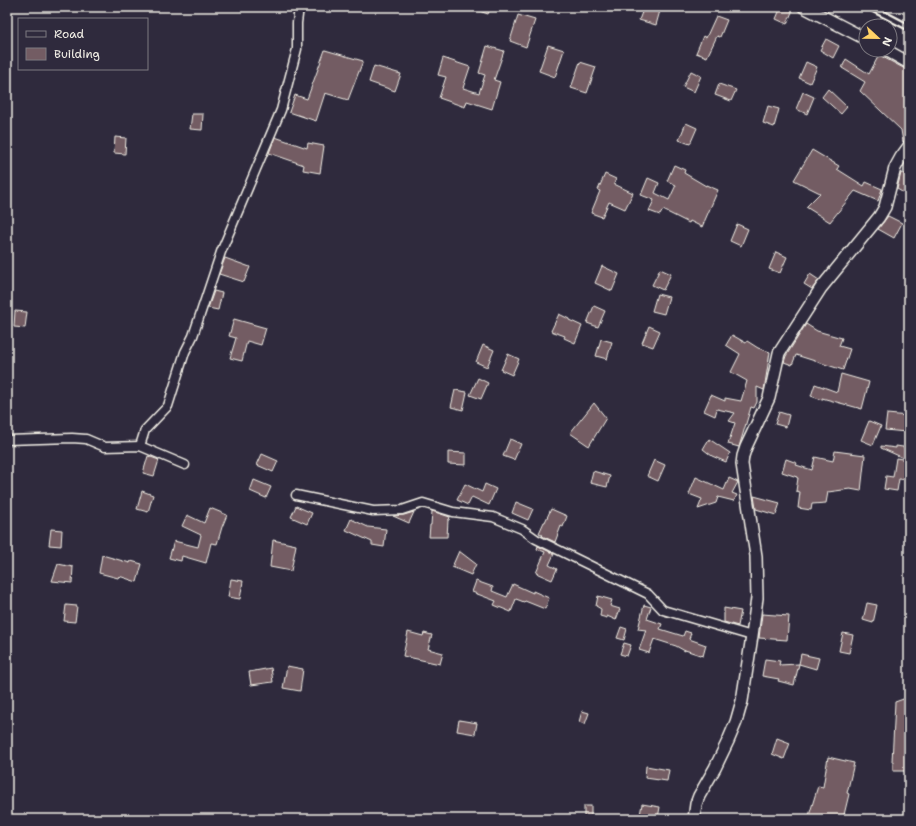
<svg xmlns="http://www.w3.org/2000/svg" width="916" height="826" font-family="'Shantell Sans',sans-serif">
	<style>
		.building { fill: #735c63; stroke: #f4f1e8 }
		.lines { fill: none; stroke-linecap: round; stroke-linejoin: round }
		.street-casing { stroke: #f4f1e8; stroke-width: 11 }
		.secondary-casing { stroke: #f4f1e8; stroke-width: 14 }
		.street { stroke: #2f2a3d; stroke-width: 8 }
		.secondary { stroke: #2f2a3d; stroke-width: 11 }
		.rail { stroke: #f4f1e8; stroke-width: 2.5 }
	</style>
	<rect width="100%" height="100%" fill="#2f2a3d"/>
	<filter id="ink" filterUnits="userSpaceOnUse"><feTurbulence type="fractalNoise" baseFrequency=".025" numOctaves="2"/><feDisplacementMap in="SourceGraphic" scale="8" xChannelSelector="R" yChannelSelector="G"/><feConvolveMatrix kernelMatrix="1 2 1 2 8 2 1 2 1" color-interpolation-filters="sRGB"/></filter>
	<g filter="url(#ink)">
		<g class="building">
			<path d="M470,7H491L488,14L470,8Z"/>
			<path d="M644,7H661L656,25L639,20Z"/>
			<path d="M781,7H794L787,24L776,19Z"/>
			<path d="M518,15L535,20L526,47L510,41Z"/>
			<path d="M716,16L727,20L720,37L717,36L707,57L696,53L703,36L706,38Z"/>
			<path d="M826,39L839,46L833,58L820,50Z"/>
			<path d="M548,45L564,50L555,77L539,71Z"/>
			<path d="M487,46L504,51L494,80L500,82L492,109L467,101L465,107L439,98L446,77L438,75L443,58L470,67L463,88L479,93L485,75L479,73Z"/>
			<path d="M325,50L363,61L348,100L325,93L316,121L289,112L295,95L307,99Z"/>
			<path d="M879,55L909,71V136L903,142L901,130L860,91L865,82L842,68L846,59L869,74Z"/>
			<path d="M580,62L596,67L587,93L571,88Z"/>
			<path d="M806,62L817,67L810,83L799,78Z"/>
			<path d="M374,66L401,74L395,91L369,82Z"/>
			<path d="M691,71L701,76L694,92L683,87Z"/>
			<path d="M719,84L736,90L731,101L715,95Z"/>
			<path d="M828,89L847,107L841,114L822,97Z"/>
			<path d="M803,92L814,97L807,114L796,109Z"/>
			<path d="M768,106L779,109L774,127L763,123Z"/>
			<path d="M192,114H203L202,130L190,129Z"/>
			<path d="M686,123L697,128L690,144L679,140Z"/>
			<path d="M115,137L126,138L125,154L114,153Z"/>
			<path d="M275,137L307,148L308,143L324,146L320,173L303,170L304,165L269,153Z"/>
			<path d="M812,150L839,166L837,169L864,186L866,182L882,189L878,201L855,191L830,222L806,207L820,193L794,180Z"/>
			<path d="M674,165L685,170L684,173L706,186V185L718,190L702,227L690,221L689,223L663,210L660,215L649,211L654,200L641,195L648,178L659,183L655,193L669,200L676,185L667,181Z"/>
			<path d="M901,173L909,175V196L897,189Z"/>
			<path d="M605,174L616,179L614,184L633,193L625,209L609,202L602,217L591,213L600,191L598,190Z"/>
			<path d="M888,216L902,223L894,238L878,229Z"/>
			<path d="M737,224L748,229L741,246L730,241Z"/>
			<path d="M776,252L787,257L780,273L769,269Z"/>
			<path d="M225,258L250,267L244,282L219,274Z"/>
			<path d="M602,266L619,274L612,291L595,283Z"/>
			<path d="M660,269L671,274L663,290L652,285Z"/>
			<path d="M810,274L819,280L812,289L804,284Z"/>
			<path d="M214,291L222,293L218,310L208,308Z"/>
			<path d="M657,294L669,297L664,314L652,311Z"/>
			<path d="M594,306L605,311L598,327L587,323Z"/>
			<path d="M15,311L27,312L25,328L14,327Z"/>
			<path d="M559,314L569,319V320L582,326L575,343L564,338L565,336L551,331Z"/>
			<path d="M234,319L266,328L261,345L247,341L242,361L230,358L236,338L229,336Z"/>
			<path d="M806,324L817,331L842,338L839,346L850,349L843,370L796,355L792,365L784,362L786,356Z"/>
			<path d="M649,326L660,331L653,347L642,343Z"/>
			<path d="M732,335L746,343L747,341L758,348L770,352L764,390L757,387V402L754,408L751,407L739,447L728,444L735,423L729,421L735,413L717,409L715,416L704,411L711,395L725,401V398L741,401L747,381L731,372L740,354L726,345Z"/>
			<path d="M601,339L612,342L607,359L596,356Z"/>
			<path d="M483,345L494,350L487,367L476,362Z"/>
			<path d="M508,354L519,359L512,375L501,370Z"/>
			<path d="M841,374L869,382L862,409L822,398V400L811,396L815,384L837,392Z"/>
			<path d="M478,378L488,383L481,399L470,395Z"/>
			<path d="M455,390L467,392L463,410L451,407Z"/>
			<path d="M594,403L606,418L589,446L570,433Z"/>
			<path d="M779,412L789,415L786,427L775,424Z"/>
			<path d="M887,414L908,416L906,432L885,430Z"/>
			<path d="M869,421L881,426L873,445L861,440Z"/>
			<path d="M510,439L521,444L514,460L503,456Z"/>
			<path d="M709,439L730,453L726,462L712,456L703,449Z"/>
			<path d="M881,446L896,448V446L909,448L908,460L881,448Z"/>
			<path d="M835,451L865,455L861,491L850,489L828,492L826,503L812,504L811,510L798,508L800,492L796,491L798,478H797V477L782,472L786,459L797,463L796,465L812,470L815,457L833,461Z"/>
			<path d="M448,452L466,453V465L448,464Z"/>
			<path d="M262,454L278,461L273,472L257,465Z"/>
			<path d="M148,456L159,460L154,476L143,473Z"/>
			<path d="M896,458L908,460L907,463H909L908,480L899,479L897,491L884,489L886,476L893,477Z"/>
			<path d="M654,460L665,465L658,481L647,476Z"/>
			<path d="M593,471L610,476L607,487L590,483Z"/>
			<path d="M696,477L724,490L729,478L738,482L732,493L737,495L734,501L718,497L716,503L698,509L702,499L689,494Z"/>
			<path d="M254,480L271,487L266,498L250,491Z"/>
			<path d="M465,484L482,492L485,484L496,489L489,505L472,497L468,505L457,500Z"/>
			<path d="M142,491L153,495L148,512L137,509Z"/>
			<path d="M754,496L780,503L776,515L756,509Z"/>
			<path d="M516,502L533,509L528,520L512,513Z"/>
			<path d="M296,506L312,513L307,524L291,517Z"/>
			<path d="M210,508L227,515L222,527L217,544L211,543L206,563L182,556L181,561L169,558L174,541L198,547L201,535L182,526L187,515L204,523Z"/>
			<path d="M551,509L567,516L563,527L561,526L555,542L542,536L543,535L539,533L544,522H545Z"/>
			<path d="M432,511L450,517L449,520H448L447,537H429L430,525H431Z"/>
			<path d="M414,512L409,523L393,516L404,515Z"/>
			<path d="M351,519L368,527L386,529L384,547L372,545V542L346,530Z"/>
			<path d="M51,529L62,530L61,546L49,545Z"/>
			<path d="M273,540L296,545L291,571L270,567Z"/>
			<path d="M538,546L554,554L549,565L557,569L552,580L536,573L545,552L537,549Z"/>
			<path d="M459,551L476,564L471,575L452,567Z"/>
			<path d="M102,555L130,563L131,561L142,564L137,582L119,576L118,578L99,573Z"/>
			<path d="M58,564L73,567L72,583L52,581Z"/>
			<path d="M231,579L243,581L240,599L228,597Z"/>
			<path d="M476,581L493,587L492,591L507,597L513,584L533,593V591L549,598L545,609L525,601L524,602L516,599L511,612L494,605L496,601L472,592Z"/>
			<path d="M598,596L612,600L610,606L620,609L616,620L607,616V618L600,616L601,609L596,606Z"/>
			<path d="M867,603L877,605L873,623L863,620Z"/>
			<path d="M66,605L77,606L75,622L64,621Z"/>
			<path d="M644,605L651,607L647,619L662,624L660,629L683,636L685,631L691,633L689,639L706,645L703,656L685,650V651L676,646L654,639L649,653L639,650L646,630L638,629Z"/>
			<path d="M724,608L741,611L738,626L724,622Z"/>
			<path d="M762,614L789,616L787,640L759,638Z"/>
			<path d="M621,627L627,629L624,640L617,638Z"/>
			<path d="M408,632L423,636L424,633L432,635L428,649L443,653L440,664L403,656Z"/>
			<path d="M843,633L853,635L849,653L839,651Z"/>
			<path d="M624,643L631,645L627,656L620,654Z"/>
			<path d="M801,654L819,658L816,669L799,664L794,685L778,681L779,679L762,676L765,659L780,661L779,665L799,664Z"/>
			<path d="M287,666L303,669L300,691L283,688Z"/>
			<path d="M271,668L273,682L251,685L249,672Z"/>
			<path d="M909,697V771H893V762H892L895,702Z"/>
			<path d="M582,711L589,713L585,724L579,722Z"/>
			<path d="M459,720L477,723L475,734L457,731Z"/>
			<path d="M777,738L790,743L784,759L772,754Z"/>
			<path d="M828,757L854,763L847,793L849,794L843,819H808L818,786L823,787Z"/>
			<path d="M646,766L669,770L667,781L645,778Z"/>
			<path d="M642,804L660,807L658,818L640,815Z"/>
			<rect x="584" y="806" width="7" height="11"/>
		</g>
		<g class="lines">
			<g class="street-casing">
				<g id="street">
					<path d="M7,440L72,438L86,439L105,447L140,446L185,465"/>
					<path d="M140,446L145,430L168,406L185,352L193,336L221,252L281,110L297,49V23L299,7"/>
					<path d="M296,495L373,511L402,510L423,503L453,512L493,517L522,529L536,539L648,594L663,610L752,636"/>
				</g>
			</g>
			<g class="secondary-casing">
				<g id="secondary">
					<path d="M804,7L866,39"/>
					<path d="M886,50L909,63"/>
					<path d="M694,819L696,804L699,796L715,768L728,741L736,722L742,701L752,636L757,598L756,556L742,464L743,456L746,447L769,398L779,353L821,288L879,217L885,207L895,168L901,157L909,146"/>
				</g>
			</g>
			<use href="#street" class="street"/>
			<use href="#secondary" class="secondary"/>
			<g class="rail">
				<path d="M863,7L909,31"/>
				<path d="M877,7L909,24"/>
			</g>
		</g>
	</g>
	<rect width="916" height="826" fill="none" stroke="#2f2a3d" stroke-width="24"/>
	<rect x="12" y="12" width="892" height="802" fill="none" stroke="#f4f1e8" stroke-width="1.5" filter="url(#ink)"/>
	<rect x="18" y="18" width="130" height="52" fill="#2f2a3d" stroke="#7e7a81"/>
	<rect x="26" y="31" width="20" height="6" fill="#2f2a3d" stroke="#7e7a81"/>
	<text x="54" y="38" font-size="12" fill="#f4f1e8">Road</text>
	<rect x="26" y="48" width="20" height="12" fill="#735c63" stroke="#7e7a81"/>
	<text x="54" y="58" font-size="12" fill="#f4f1e8">Building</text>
	<g transform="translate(878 38) rotate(112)"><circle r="19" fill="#2f2a3d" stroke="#7e7a81"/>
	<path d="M0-3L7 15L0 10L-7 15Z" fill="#ffd166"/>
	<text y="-6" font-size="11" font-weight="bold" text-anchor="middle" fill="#f4f1e8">N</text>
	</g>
</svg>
